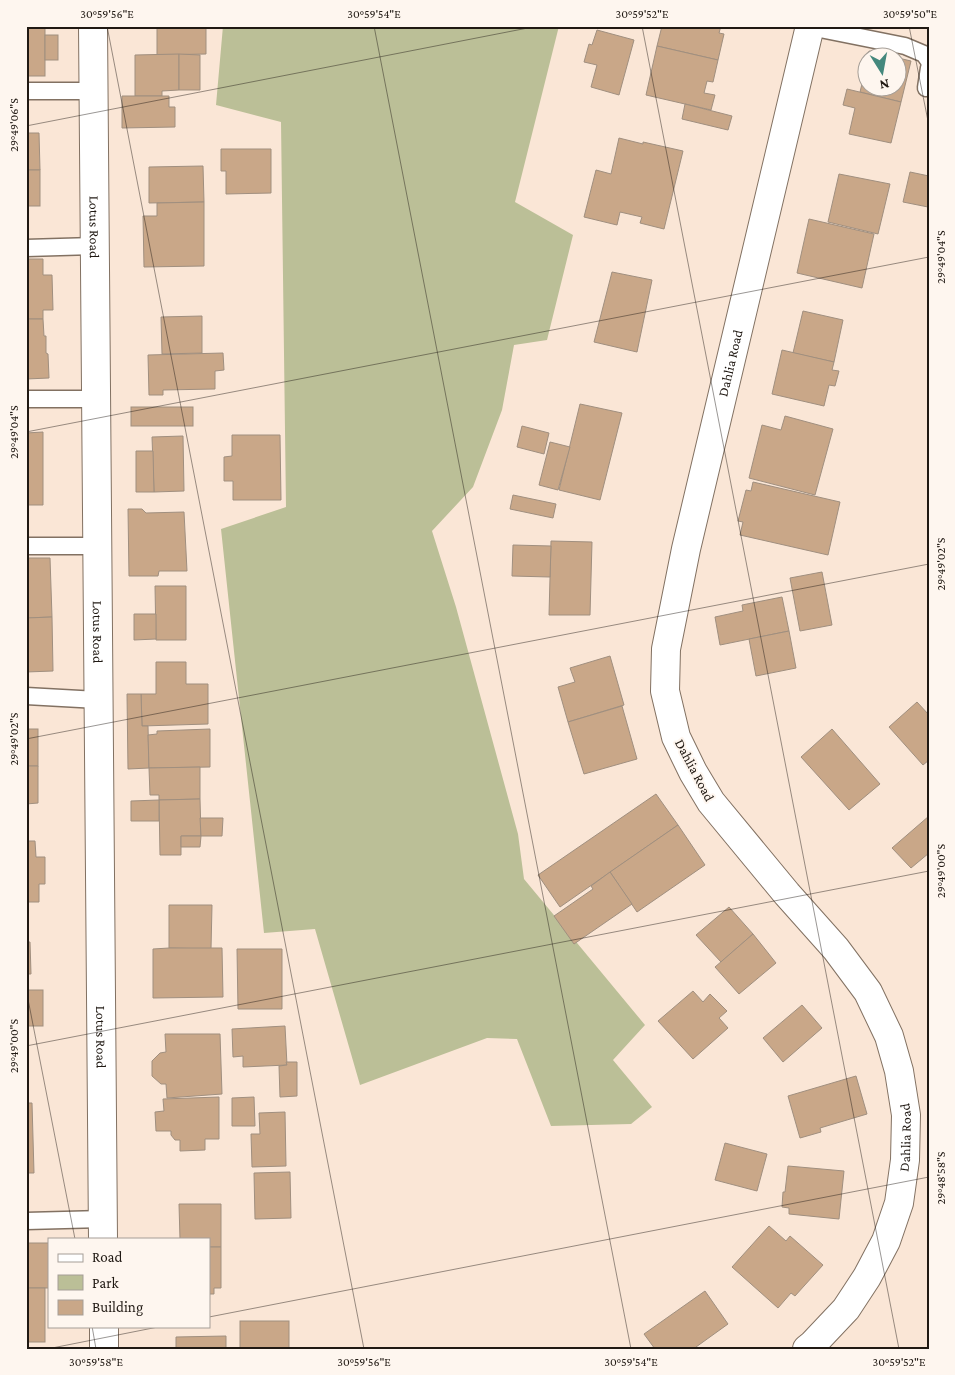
<svg xmlns="http://www.w3.org/2000/svg" width="955" height="1375" font-family="'Crimson Pro',serif">
	<style>
		.green { fill: #bbbf97 }
		.building { fill: #c9a788; stroke: #a08f7f }
		.lines { fill: none; stroke-linecap: round; stroke-linejoin: round }
		.lane-casing { stroke: #827162; stroke-width: 19 }
		.street-casing { stroke: #827162; stroke-width: 30 }
		.lane { stroke: #fff; stroke-width: 16 }
		.street { stroke: #fff; stroke-width: 28 }
		.ticks { fill: none; stroke: #201913; stroke-width: 1; stroke-opacity: 0.45 }
		.labels { text-anchor: middle; dominant-baseline: central; stroke-width: 4; stroke-linejoin: round; paint-order: stroke }
		.street-label { font-size: 14px; fill: #201913; stroke: #fef6ef }
		.neatline { fill: none; stroke: #201913; stroke-width: 2 }
		.ticks-label { font-size: 12px; text-anchor: middle; fill: #201913 }
	</style>
	<rect width="100%" height="100%" fill="#fae6d6"/>
	<path class="green" d="M223,26H559L515,202L573,235L547,340L514,345L502,410L473,487L432,531L456,607L518,834L524,879L645,1025L613,1060L652,1107L631,1124L551,1126L517,1039L487,1038L360,1085L315,929L264,933L221,529L286,507L281,122L216,105Z"/>
	<g class="building">
		<rect x="26" y="26" width="19" height="50"/>
		<path d="M157,26H206V54L157,55Z"/>
		<path d="M662,26H721L719,33L724,34L718,60L657,46Z"/>
		<path d="M597,30L634,40L619,95L591,87L597,65L584,62L589,44L592,45Z"/>
		<rect x="45" y="35" width="13" height="25"/>
		<path d="M657,46L718,60L713,82L707,81L704,93L715,95L711,110L646,95Z"/>
		<path d="M869,51L911,61L901,102L860,92L868,59V88H898V58H868Z"/>
		<path d="M179,54V90L162,91V96H135V55Z"/>
		<path d="M179,54L200,55V90H179Z"/>
		<path d="M847,89L901,102L891,143L849,134L855,108L843,105Z"/>
		<path d="M122,96H169V107H175V127L122,128Z"/>
		<path d="M685,104L732,116L728,130L682,119Z"/>
		<path d="M26,133H39L40,170H26Z"/>
		<path d="M619,138L643,144V142L683,151L664,229L640,223L642,217L620,212L617,225L584,217L596,170L611,174Z"/>
		<path d="M221,149H271V193L226,194V171H221Z"/>
		<path d="M203,166L204,202L149,203V167Z"/>
		<rect x="26" y="170" width="14" height="36"/>
		<path d="M910,172L929,176L928,207L903,202Z"/>
		<path d="M839,174L890,184L878,234L828,222Z"/>
		<path d="M204,202V266L144,267L143,216H157V203Z"/>
		<path d="M809,219L874,234L862,288L797,273Z"/>
		<path d="M26,259H43V275H52L53,310H43V319H26Z"/>
		<path d="M612,272L652,280L637,352L594,342Z"/>
		<path d="M803,311L843,320L834,362L793,353Z"/>
		<path d="M202,316V353L162,354L161,317Z"/>
		<path d="M26,319H43L44,336H46V353L48,354L49,378L26,379Z"/>
		<path d="M782,350L834,362L832,370L839,371L835,386L829,385L824,406L772,394Z"/>
		<path d="M223,353L224,370L215,371V389L163,390V395H149L148,355Z"/>
		<path d="M580,404L622,413L600,500L559,490Z"/>
		<rect x="131" y="407" width="62" height="19"/>
		<path d="M785,416L833,429L815,495L749,478L762,425L781,430Z"/>
		<path d="M522,426L549,433L544,454L517,447Z"/>
		<path d="M43,432V505H26V433Z"/>
		<path d="M232,435H280L281,500H233V481H224V457L232,456Z"/>
		<path d="M183,436L184,491L154,492L152,437Z"/>
		<path d="M550,442L570,447L558,490L539,485Z"/>
		<path d="M136,451H153L154,492H136Z"/>
		<path d="M753,482L840,502L828,555L740,535L743,522L738,521L746,490L751,491Z"/>
		<path d="M513,495L556,504L553,518L510,509Z"/>
		<path d="M128,509H142L146,513L184,512L187,571H159L158,576H129Z"/>
		<path d="M551,541L592,542L590,615H549Z"/>
		<path d="M513,545L551,546L550,577L512,576Z"/>
		<path d="M26,558H50L52,617L26,618Z"/>
		<path d="M822,572L832,625L800,631L790,578Z"/>
		<path d="M155,586H186V640H156Z"/>
		<path d="M782,597L789,631L720,645L715,617L743,611L742,605Z"/>
		<path d="M134,614H156V639L134,640Z"/>
		<path d="M52,617L53,671L26,672V618Z"/>
		<path d="M789,631L796,668L756,676L749,639Z"/>
		<path d="M610,656L624,705L568,722L558,687L575,682L570,668Z"/>
		<path d="M156,662H186V684H208V724L142,726L141,694H156Z"/>
		<path d="M127,694H141L142,726H148L149,768L128,769Z"/>
		<path d="M917,702L929,715V760L923,765L889,727Z"/>
		<path d="M622,706L637,759L584,774L568,722Z"/>
		<rect x="26" y="729" width="12" height="37"/>
		<path d="M210,729V767L149,768L148,735L157,734V731Z"/>
		<path d="M832,729L880,784L849,810L801,757Z"/>
		<path d="M26,766H38V803L26,804Z"/>
		<path d="M200,767V799L159,800V795H150L149,768Z"/>
		<path d="M656,794L678,825L560,907L538,875Z"/>
		<path d="M200,799L201,836H181V855H160L159,800Z"/>
		<path d="M159,800V821H131V801Z"/>
		<path d="M929,816V853L911,868L892,848Z"/>
		<path d="M200,818H223L222,836H201Z"/>
		<path d="M678,825L705,865L637,912L610,872Z"/>
		<path d="M181,836H201L200,847H181Z"/>
		<path d="M26,841H35L36,857H45V884H39V902H26Z"/>
		<path d="M610,872L632,904L574,944L554,916L593,889L591,886Z"/>
		<path d="M169,905H212L211,949L169,948Z"/>
		<path d="M729,907L753,934L721,962L696,935Z"/>
		<path d="M753,934L776,963L739,994L715,967Z"/>
		<path d="M26,942H30L31,974H26Z"/>
		<path d="M169,948H222L223,997L153,998V949Z"/>
		<path d="M237,949H282V1009H238Z"/>
		<rect x="26" y="990" width="17" height="36"/>
		<path d="M693,991L703,1002L710,994L727,1011L719,1018L728,1028L693,1059L658,1021Z"/>
		<path d="M802,1005L822,1028L783,1062L763,1038Z"/>
		<path d="M285,1026L287,1065L243,1067V1056L233,1057L232,1029Z"/>
		<path d="M165,1034H220L222,1094L167,1098L166,1084H161L152,1076V1061L160,1053L166,1052Z"/>
		<path d="M286,1062H297V1096L280,1097L279,1066L287,1065Z"/>
		<path d="M856,1076L867,1114L820,1128L821,1132L800,1138L788,1096Z"/>
		<path d="M219,1097V1139H205V1150L180,1151V1140H175L171,1135V1131H156L155,1112L164,1111L163,1099Z"/>
		<path d="M254,1097L255,1126H232V1098Z"/>
		<path d="M26,1103H32L34,1173H26Z"/>
		<path d="M285,1112L286,1166L252,1167L251,1134H260L259,1113Z"/>
		<path d="M725,1143L767,1154L757,1191L715,1180Z"/>
		<path d="M788,1166L844,1171L839,1219L789,1214V1208L782,1207L783,1192H785Z"/>
		<path d="M290,1172L291,1218L255,1219L254,1173Z"/>
		<path d="M179,1204H221V1247H209V1239H180Z"/>
		<path d="M769,1226L786,1241L790,1236L823,1265L795,1296L791,1293L778,1308L732,1267Z"/>
		<rect x="26" y="1243" width="23" height="45"/>
		<path d="M209,1247H221V1288H214V1294H209Z"/>
		<rect x="26" y="1288" width="19" height="54"/>
		<path d="M705,1291L728,1324L696,1347L697,1349H655L644,1334Z"/>
		<rect x="240" y="1321" width="49" height="28"/>
		<path d="M226,1336V1349H176V1337Z"/>
	</g>
	<g class="lines">
		<g class="lane-casing">
			<g id="lane">
				<path d="M810,27L905,46L924,54L929,61"/>
				<path d="M926,88L929,68"/>
				<path d="M26,91H93"/>
				<path d="M26,248L94,246"/>
				<path d="M26,399H95"/>
				<path d="M26,546H97"/>
				<path d="M26,696L98,700"/>
				<path d="M26,1221L103,1219"/>
			</g>
		</g>
		<g class="street-casing">
			<g id="street">
				<path id="s1" d="M93,26L103,1239"/>
				<path d="M104,1326V1349"/>
				<path id="s2" d="M807,1349L812,1345L846,1309L867,1277L886,1241L899,1203L905,1160L906,1115L899,1071L889,1036L868,992L836,949L787,894L711,802L693,772L676,737L665,691L666,649L686,549L810,26"/>
			</g>
		</g>
		<use href="#lane" class="lane"/>
		<use href="#street" class="street"/>
	</g>
	<path class="ticks" d="M107,26L364,1349M374,26L631,1349M642,26L899,1349M909,26L929,126M26,126L538,26M26,432L929,257M26,739L929,564M26,989L75,1239M26,1046L929,871M209,1317L929,1177M92,1326L96,1349M47,1349L163,1326"/>
	<g class="labels">
		<g class="street-label">
			<text stroke="none"><textPath href="#s1" startOffset="201">Lotus Road</textPath></text>
			<text stroke="none"><textPath href="#s2" startOffset="1096">Dahlia Road</textPath></text>
			<text stroke="none"><textPath href="#s1" startOffset="606">Lotus Road</textPath></text>
			<text transform="translate(695 770) rotate(62)">Dahlia Road</text>
			<text stroke="none"><textPath href="#s1" startOffset="1011">Lotus Road</textPath></text>
			<text stroke="none"><textPath href="#s2" startOffset="241">Dahlia Road</textPath></text>
		</g>
	</g>
	<rect width="955" height="1375" fill="none" stroke="#fef6ef" stroke-width="55"/>
	<rect x="48" y="1238" width="162" height="90" fill="#fef6ef" stroke="#a59e97"/>
	<rect x="58" y="1254" width="25" height="8" fill="#ffffff" stroke="#a59e97"/>
	<text x="92" y="1262" font-size="15" fill="#201913">Road</text>
	<rect x="58" y="1275" width="25" height="15" fill="#bbbf97" stroke="#a59e97"/>
	<text x="92" y="1288" font-size="15" fill="#201913">Park</text>
	<rect x="58" y="1300" width="25" height="15" fill="#c9a788" stroke="#a59e97"/>
	<text x="92" y="1312" font-size="15" fill="#201913">Building</text>
	<g transform="translate(882 72) rotate(169)"><circle r="24" fill="#fef6ef" stroke="#a59e97"/>
	<path d="M0-4L9 19L0 12L-9 19Z" fill="#44887d"/>
	<text y="-8" font-size="14" font-weight="bold" text-anchor="middle" fill="#201913">N</text>
	</g>
	<rect x="28" y="28" width="900" height="1320" class="neatline"/>
	<g class="ticks-label">
		<text x="107" y="18">30°59'56"E</text>
		<text x="374" y="18">30°59'54"E</text>
		<text x="642" y="18">30°59'52"E</text>
		<text x="910" y="18">30°59'50"E</text>
		<text transform="translate(14 125) rotate(-90)" y="4">29°49'06"S</text>
		<text transform="translate(941 257) rotate(-90)" y="4">29°49'04"S</text>
		<text transform="translate(14 432) rotate(-90)" y="4">29°49'04"S</text>
		<text transform="translate(941 564) rotate(-90)" y="4">29°49'02"S</text>
		<text transform="translate(14 739) rotate(-90)" y="4">29°49'02"S</text>
		<text transform="translate(941 871) rotate(-90)" y="4">29°49'00"S</text>
		<text transform="translate(14 1046) rotate(-90)" y="4">29°49'00"S</text>
		<text transform="translate(941 1178) rotate(-90)" y="4">29°48'58"S</text>
		<text x="96" y="1366">30°59'58"E</text>
		<text x="364" y="1366">30°59'56"E</text>
		<text x="631" y="1366">30°59'54"E</text>
		<text x="899" y="1366">30°59'52"E</text>
	</g>
</svg>
